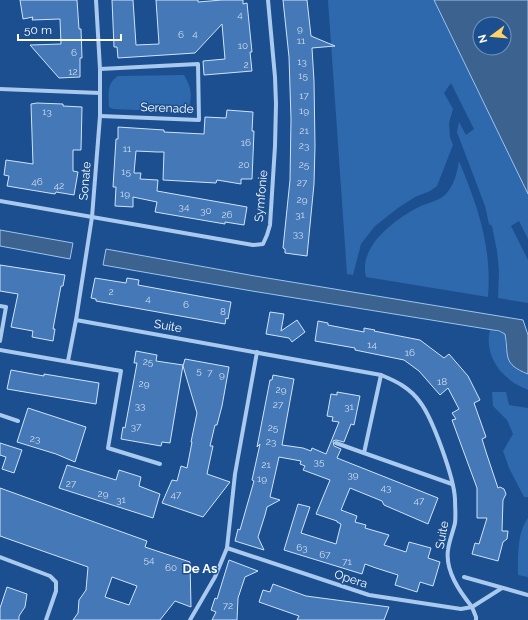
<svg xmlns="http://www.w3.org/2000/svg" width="528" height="620" font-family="Raleway,sans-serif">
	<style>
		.green { fill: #2e69ad }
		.water { fill: #3c6290; stroke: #9cc4f0; fill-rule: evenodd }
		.building { fill: #4478b7; stroke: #cfe3fa; fill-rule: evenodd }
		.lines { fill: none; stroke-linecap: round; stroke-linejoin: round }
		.street { stroke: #a9c9ee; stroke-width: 4 }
		.labels { text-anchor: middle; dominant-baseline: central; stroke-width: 3; stroke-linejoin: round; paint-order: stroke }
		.number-label { font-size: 10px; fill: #d0dded }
		.street-label { font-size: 12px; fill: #fff; stroke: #1b4f8f }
		.neighbourhood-label { font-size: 13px; font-weight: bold; fill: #fff; stroke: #1b4f8f }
	</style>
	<rect width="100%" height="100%" fill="#1b4f8f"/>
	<g class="green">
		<path d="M328,0H434L528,194V239L519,221L511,226L528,260V303L498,298L499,271L497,251L492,226L489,224L485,206L457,132L459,122L466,135L474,129L451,83L444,93L453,109L449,123L450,137L453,145L437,186L430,191L415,197L398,208L375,226L361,244L353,275L347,274Z"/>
		<path d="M184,75C192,88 193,98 187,112L113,109L109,107C109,94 106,84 118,76Z"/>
		<path d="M459,161C478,207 492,247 488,297L366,277C358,247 394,220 417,208C426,203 437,202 445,195C454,186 457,173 459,161Z"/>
		<path d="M490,330L505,334L506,350L518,370L528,374V390C522,387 514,384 509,379C494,368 485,348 490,330Z"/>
		<path d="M492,392H506L509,405L528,408V497H524L509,468L503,451L513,434L507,420L493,406Z"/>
		<path d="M528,518V577L518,575C518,558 517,532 528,518Z"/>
	</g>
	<g class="water">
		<path d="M434,0H528V194ZM480,24H504V48H480Z"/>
		<path d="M0,230L73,243L70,259L0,246Z"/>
		<path d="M106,249L255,276L523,320L528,335V374C502,364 509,356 505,334L499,331L252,291L103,265Z"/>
	</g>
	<g class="building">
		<path d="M20,0H77L79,29H81L82,58H80V77L59,78L30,45L61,44L60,19L32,20L33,17L23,19Z"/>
		<path d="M112,0H133L136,45L159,44L156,0H198V2L222,0H243V4L247,3L252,52H250L252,71L204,75L203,61L225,59L222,24L195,53L118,58L117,47H114Z"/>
		<path d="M283,0H307L311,36L335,46L312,48L314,81L315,146L314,184L307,256L285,253V249L283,248L290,180L291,119L289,57Z"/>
		<path d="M37,103L63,104V106L82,107L81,150H73V171L78,172L74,195L56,192L55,194L7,186L9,176L4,175L6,160L33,164L31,104Z"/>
		<path d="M227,110L253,112L252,131H254L252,179H241V184L217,180L216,183L163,180L164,152H157L136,151L134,173H141L140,179L158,180L157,191L247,207L244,225L225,222V224L155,212L157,202L133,197V207L115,206L116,187H113L116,139H118V127L164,130V132L204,134L205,117L226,118Z"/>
		<path d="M0,265L65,275L63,286H61L53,329H55L53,341L32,337L33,331L11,327L18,294L0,291Z"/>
		<path d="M95,278L126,283L127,278L139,280L138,285L231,302L228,319L226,318L225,324L96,301V299L91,298Z"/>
		<path d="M270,312L284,314L281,331L297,320L305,332L292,342L289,338L266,334Z"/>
		<path d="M318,321L328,323V325L364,332V328L375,330L374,331L420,340L444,358L449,354L468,376L480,400L474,403L486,437L482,439L486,452L498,488L500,487L504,489L506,494L503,500L502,531H508L507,539L503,542L498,561L472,554L475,543L479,544L487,518H477V488L452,420L456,419L452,413L459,409L448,388L440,395L419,371L404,360L355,350V348L315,341Z"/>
		<path d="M136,351L157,355L156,361L183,365L170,443L162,442L161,446L121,439L123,427L125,428L135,374L137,363H134Z"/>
		<path d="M185,359L229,367L222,406L217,425H215L210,446H213L207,474L230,482L203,517L162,503L172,480L177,481L181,466L187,468L192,442H191L197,413L183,366Z"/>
		<path d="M11,370L44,376V374L99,383L96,404L7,389Z"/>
		<path d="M273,375L294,379L282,445L303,448L311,451L312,448L326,454L339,422L332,421L333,417L327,416L331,394L337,395V392L360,396L354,425L351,424L344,442L336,440L333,441L334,446L341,449L337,458L438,498L428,524L384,505L382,501L350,488L341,510L357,516L355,522L366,525L365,528L389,535L384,545L406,552L409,542L431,548L428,558L440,562L433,586L420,582L417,592L395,585L398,575L376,568L365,564L362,574L284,550L298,504L310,507L301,533L336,544L341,524L337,522V521L316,514L330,480L303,470L305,466L300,464L301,461L279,457L270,497L280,500L267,507L265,515L258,537L264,550L235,541L238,529L240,530L254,481L252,480L260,444L257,447L270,380H272Z"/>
		<path d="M28,408L86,427L75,462L56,454L17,442Z"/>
		<path d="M0,443L22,450L14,473L2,469L6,457L0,455Z"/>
		<path d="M67,465L116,480L119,470L141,477L139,486L160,494L153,518L59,488Z"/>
		<path d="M0,488L147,541L145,547L190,562L191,607L175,601L160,620H73L78,613L79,600L86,590L88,567L0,536ZM112,577L137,586L129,605L105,597Z"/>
		<path d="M229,560L258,571L245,577L238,598L237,620H212L216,612L211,610L215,598L217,599Z"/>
		<path d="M273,584L306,596L389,607L384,620H297L299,616L259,602L263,590L270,592Z"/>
		<path d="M7,587L27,594L25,607L19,616V620H0V608Z"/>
	</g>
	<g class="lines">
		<g class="street">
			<path d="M100,69L198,64L199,120L100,116"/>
			<path d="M0,89L100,93"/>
			<path d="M0,201L253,245L263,244L267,235L270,225L275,146L276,104L275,77L268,0"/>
			<path d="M0,306L6,307L0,341"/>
			<path d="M76,320L381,375C396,381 410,388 420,402C433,419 454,478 455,499C455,507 456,516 455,523C453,532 449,541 448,550C445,571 460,592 472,607L461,609L369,595L227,548"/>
			<path d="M0,350L121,371L108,448L160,464"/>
			<path d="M68,361L76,320L92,217L100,116V69L96,0"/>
			<path d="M381,375L364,453L452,484"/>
			<path d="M0,415L18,421"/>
			<path d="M336,443L364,453"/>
			<path d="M0,557L50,576L56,582V591L46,620"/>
			<path d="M464,577L528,595"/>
			<path d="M190,620L215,577L227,548L235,474L257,352"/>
			<path d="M476,620V617L472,607L502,588"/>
		</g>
	</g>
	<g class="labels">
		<g class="number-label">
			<text x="240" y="14">4</text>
			<text x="300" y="28">9</text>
			<text x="195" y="33">4</text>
			<text x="181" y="34">6</text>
			<text x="301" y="40">11</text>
			<text x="243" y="45">10</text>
			<text x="74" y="52">6</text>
			<text x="302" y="61">13</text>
			<text x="246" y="64">2</text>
			<text x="73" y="71">12</text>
			<text x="303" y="75">15</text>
			<text x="304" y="95">17</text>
			<text x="304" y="110">19</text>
			<text x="47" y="111">13</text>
			<text x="304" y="130">21</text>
			<text x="246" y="142">16</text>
			<text x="304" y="145">23</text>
			<text x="127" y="148">11</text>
			<text x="244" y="164">20</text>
			<text x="304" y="164">25</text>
			<text x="126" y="171">15</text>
			<text x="37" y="181">46</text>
			<text x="302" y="182">27</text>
			<text x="59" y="185">42</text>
			<text x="125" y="193">19</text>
			<text x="302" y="199">29</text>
			<text x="184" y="206">34</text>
			<text x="206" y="210">30</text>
			<text x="227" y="214">26</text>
			<text x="300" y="214">31</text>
			<text x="298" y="233">33</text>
			<text x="111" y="291">2</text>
			<text x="148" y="298">4</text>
			<text x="186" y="304">6</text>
			<text x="223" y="311">8</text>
			<text x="372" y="344">14</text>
			<text x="410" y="352">16</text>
			<text x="148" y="361">25</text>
			<text x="199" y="370">5</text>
			<text x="210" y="372">7</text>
			<text x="222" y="374">9</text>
			<text x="442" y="381">18</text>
			<text x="144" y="383">29</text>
			<text x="281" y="389">29</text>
			<text x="278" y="404">27</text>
			<text x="140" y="405">33</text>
			<text x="349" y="406">31</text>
			<text x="136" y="426">37</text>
			<text x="273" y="427">25</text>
			<text x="35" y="438">23</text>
			<text x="271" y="441">23</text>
			<text x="319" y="461">35</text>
			<text x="266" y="464">21</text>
			<text x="353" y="474">39</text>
			<text x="262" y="478">19</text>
			<text x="71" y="483">27</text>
			<text x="386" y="487">43</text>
			<text x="103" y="493">29</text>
			<text x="176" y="494">47</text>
			<text x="121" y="499">31</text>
			<text x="419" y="500">47</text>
			<text x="302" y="547">63</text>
			<text x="325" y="554">67</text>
			<text x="149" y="559">54</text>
			<text x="347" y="561">71</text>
			<text x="171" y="567">60</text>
			<text x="228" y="605">72</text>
		</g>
		<g class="street-label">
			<text transform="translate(167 108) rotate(2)">Serenade</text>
			<text transform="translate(85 181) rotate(-85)">Sonate</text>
			<text transform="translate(261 196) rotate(-85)">Symfonie</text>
			<text transform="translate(168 326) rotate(10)">Suite</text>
			<text transform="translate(442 535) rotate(-80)">Suite</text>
			<text transform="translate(351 579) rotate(18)">Opera</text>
		</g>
		<g class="neighbourhood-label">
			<text x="200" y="568">De As</text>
		</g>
	</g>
	<g transform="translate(492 36) rotate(254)"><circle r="19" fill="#1b4f8f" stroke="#7695bc"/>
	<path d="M0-3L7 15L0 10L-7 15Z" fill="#ffd166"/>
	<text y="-6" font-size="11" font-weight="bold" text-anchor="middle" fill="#ffffff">N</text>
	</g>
	<path d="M18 34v6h103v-6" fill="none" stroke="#ffffff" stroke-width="2"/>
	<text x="24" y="34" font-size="12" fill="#ffffff" stroke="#1b4f8f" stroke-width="3" paint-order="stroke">50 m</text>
</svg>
